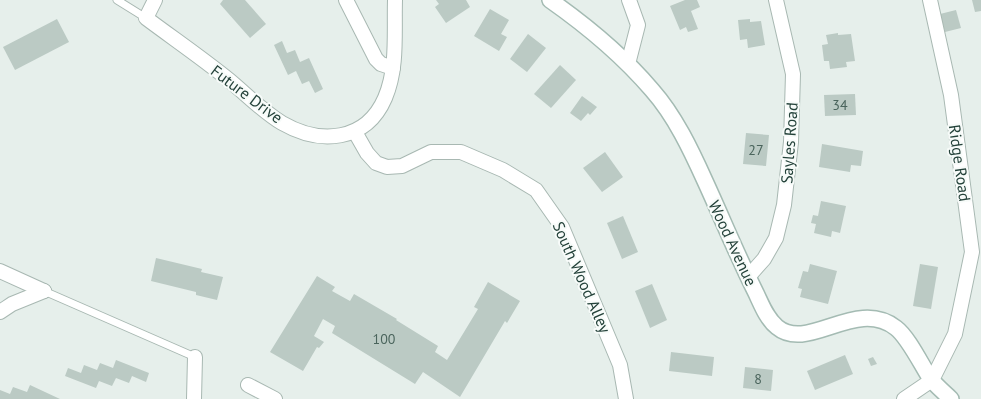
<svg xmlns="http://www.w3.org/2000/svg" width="981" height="399" font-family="'PT Sans',sans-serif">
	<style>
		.building { fill: #bbcac4 }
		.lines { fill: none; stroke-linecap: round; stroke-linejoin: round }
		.lane-casing { stroke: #a8b8b2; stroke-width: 9 }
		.street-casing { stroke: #a8b8b2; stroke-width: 16 }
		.secondary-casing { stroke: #a4bbb3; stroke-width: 18 }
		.lane { stroke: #fff; stroke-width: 7 }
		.street { stroke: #fff; stroke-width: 14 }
		.secondary { stroke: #fff; stroke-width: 15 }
		.labels { text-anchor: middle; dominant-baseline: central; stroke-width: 4; stroke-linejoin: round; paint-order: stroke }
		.number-label { font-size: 14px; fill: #4a645c }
		.street-label { font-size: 16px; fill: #24423a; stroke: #f7fbf9 }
	</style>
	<rect width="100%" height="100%" fill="#e6efeb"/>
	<g class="building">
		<path d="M223,0H245L266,24L250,38L220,4Z"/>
		<path d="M436,0H466L470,7L446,23L435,7L439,4Z"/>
		<path d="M685,0H697L700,7L691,11L698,29L688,32L686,27L680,30L670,6Z"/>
		<path d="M972,0H981V11L975,12Z"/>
		<path d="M490,9L509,20L501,34L507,37L499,51L474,36Z"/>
		<path d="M956,10L961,28L945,32L940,14Z"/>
		<path d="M57,19L69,42L15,70L3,47Z"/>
		<path d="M750,19V22L761,21L765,45L748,48L747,39L740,40L738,20Z"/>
		<path d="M838,33V35L851,34L855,61L846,62L847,67L830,69L829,61H824L822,45L828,44L826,35Z"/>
		<path d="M528,34L546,48L527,72L510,59Z"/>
		<path d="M282,41L287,53L295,50L300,62L309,58L323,89L315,93L309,81L302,84L296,71L288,75L274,45Z"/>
		<path d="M560,65L576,80L551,108L534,94Z"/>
		<path d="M855,94L856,115L825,116L824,95Z"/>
		<path d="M582,96L597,107L590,115L588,113L581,121L570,113Z"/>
		<path d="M746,133L769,135L766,166L743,164Z"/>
		<path d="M822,144L863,151L861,166L851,165L850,172L819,167Z"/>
		<path d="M605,152L623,177L602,192L583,168Z"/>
		<path d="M821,201L846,206L840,233L832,231L831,237L814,233L816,224L811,223L813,215L818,216Z"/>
		<path d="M623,216L638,252L622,259L607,223Z"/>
		<path d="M156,258L202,269L201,272L223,277L217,300L196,295V292L151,281Z"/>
		<path d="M810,264L837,271L828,304L800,297L802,289L798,288L803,271L808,272Z"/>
		<path d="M920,264L938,267L931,309L913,306Z"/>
		<path d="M317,276L335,287L332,291L350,301L354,294L397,319L396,320L438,346L435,352L447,360L478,309L474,307L488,282L520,301L507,323L505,321L460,397L423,372L415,384L332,333L335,326L323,319L314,336L324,342L319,348L317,347L303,371L270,352Z"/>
		<path d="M652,284L667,320L650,328L635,291Z"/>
		<path d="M671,352L714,357L712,376L669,371Z"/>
		<path d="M845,355L853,374L815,390L807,371Z"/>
		<path d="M873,357L877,364L871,366L868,359Z"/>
		<path d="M116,360L149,373L146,382L132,376L129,383L116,378L112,386L99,381L96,388L65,376L68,368L81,373L84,365L97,370L100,363L113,368Z"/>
		<path d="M745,367L773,370L771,391L743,388Z"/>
		<path d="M30,385L60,399H0V390L10,394L13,387L27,392Z"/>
	</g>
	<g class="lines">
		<g class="lane-casing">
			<g id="lane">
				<path d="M117,0L146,18"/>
				<path d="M44,291L195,357"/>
			</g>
		</g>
		<g class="street-casing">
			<g id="street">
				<path d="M155,0L146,18C174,39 202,58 229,80C246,94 262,111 282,123C320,145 366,142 385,98C398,68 394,32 395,0"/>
				<path d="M346,0L376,59L381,64L393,68"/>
				<path d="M628,64L638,25L629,0"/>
				<path d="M355,132L367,153L376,163L387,167L402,166L431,152H461L503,170L536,190L562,227L620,365L626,399"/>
				<path d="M0,271L44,291"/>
				<path d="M748,277L764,259L776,238L784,205L791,142L793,74L776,0"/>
				<path d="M0,312L12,304L44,291"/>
				<path d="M248,385L275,399"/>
				<path d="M194,399L195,357"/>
				<path d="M904,399L932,380L955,334L972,252L951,95L930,0"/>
			</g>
		</g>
		<g class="secondary-casing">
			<path id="secondary" d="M550,0C587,26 623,56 652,90C675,116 691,150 705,181C722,218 737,255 755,291C761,303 766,318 777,327C808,353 856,297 896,328C908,337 921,364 930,378C936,386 944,392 951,399"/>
		</g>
		<use href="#lane" class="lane"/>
		<use href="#street" class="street"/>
		<use href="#secondary" class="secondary"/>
	</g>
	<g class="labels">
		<g class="number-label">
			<text x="840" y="105">34</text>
			<text x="756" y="150">27</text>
			<text x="384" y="339">100</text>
			<text x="758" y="379">8</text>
		</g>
		<g class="street-label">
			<text transform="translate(247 94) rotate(37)">Future Drive</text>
			<text transform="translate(789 143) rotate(-86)">Sayles Road</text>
			<text transform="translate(960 163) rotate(82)">Ridge Road</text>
			<text transform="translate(733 243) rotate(65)">Wood Avenue</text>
			<text transform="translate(582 277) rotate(66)">South Wood Alley</text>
		</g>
	</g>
</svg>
